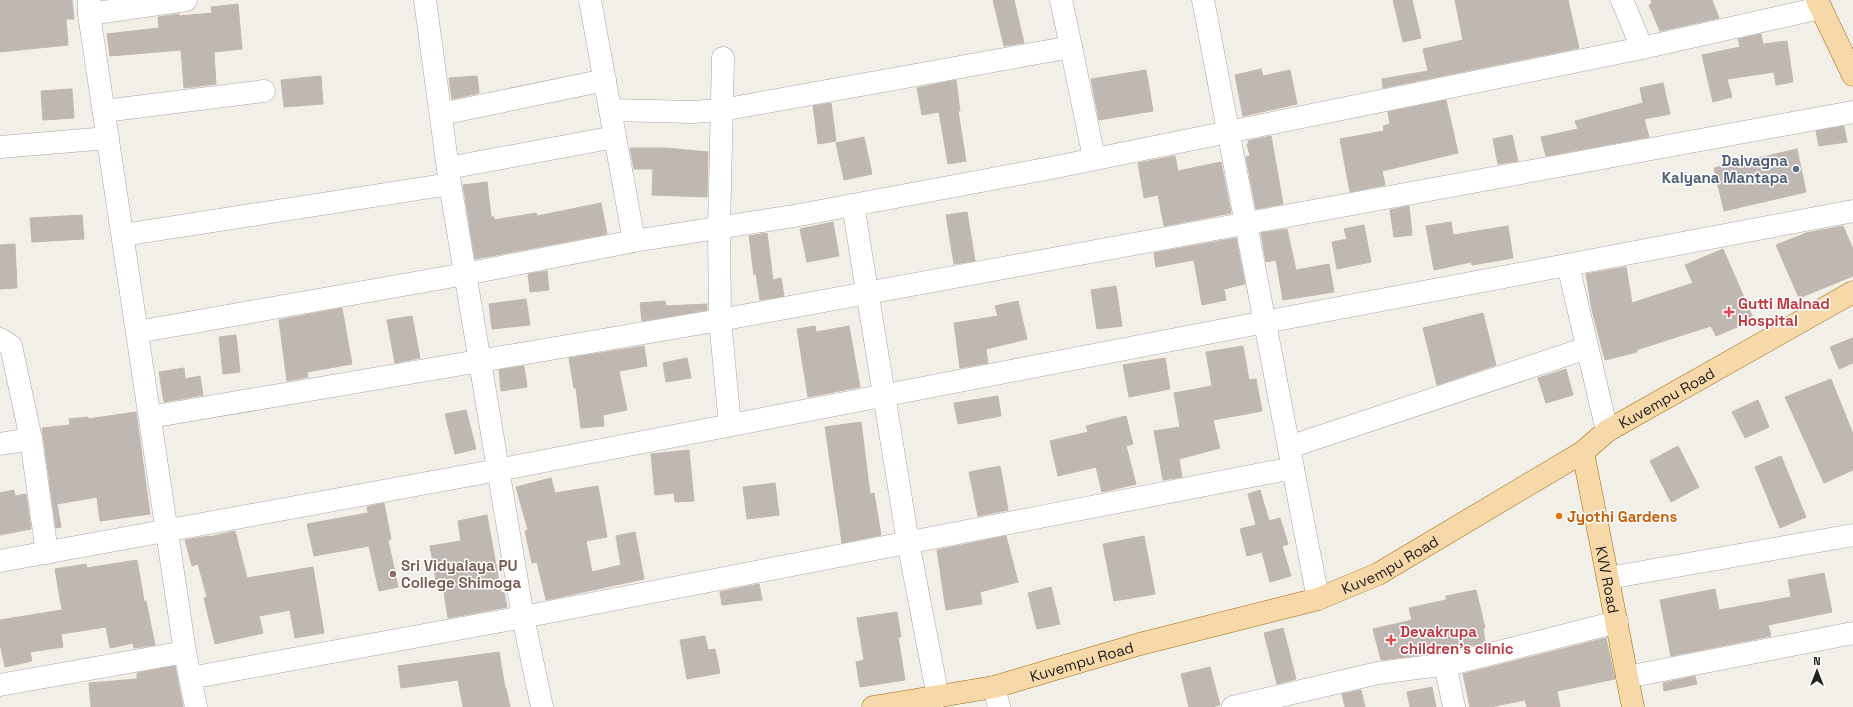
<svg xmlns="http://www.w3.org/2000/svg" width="1853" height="707" font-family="'Space Grotesk',sans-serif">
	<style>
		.building { fill: #bfb8b2; stroke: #c3b7ac }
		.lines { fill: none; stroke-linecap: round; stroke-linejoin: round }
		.minor-casing { stroke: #a6a6a6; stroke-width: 23 }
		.major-casing { stroke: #986d08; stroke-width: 23 }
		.minor { stroke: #fff; stroke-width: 22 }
		.major { stroke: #f7d8a8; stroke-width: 22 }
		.service-dot { fill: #5c6f8a; stroke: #fff; stroke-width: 1.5 }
		.health-dot { fill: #e0444e; stroke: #fff; stroke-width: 1.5 }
		.food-dot { fill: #e8710a; stroke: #fff; stroke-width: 1.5 }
		.education-dot { fill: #8d6e63; stroke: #fff; stroke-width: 1.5 }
		.labels { text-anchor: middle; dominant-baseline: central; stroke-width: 3; stroke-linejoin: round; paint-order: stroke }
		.service-label { font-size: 15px; font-weight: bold; fill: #4e5e75; stroke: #fff; text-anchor: end }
		.health-label { font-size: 15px; font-weight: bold; fill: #be3a42; stroke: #fff; text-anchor: start }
		.street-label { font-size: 15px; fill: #222; stroke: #fff }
		.food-label { font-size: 15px; font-weight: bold; fill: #c56008; stroke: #fff; text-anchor: start }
		.education-label { font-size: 15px; font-weight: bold; fill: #785e54; stroke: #fff; text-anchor: start }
	</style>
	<rect width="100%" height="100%" fill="#f2efe9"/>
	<g class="building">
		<path d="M0,0H72L74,19H66L68,45L0,52Z"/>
		<path d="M993,0H1014L1024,43L1004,46Z"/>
		<path d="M1393,0H1412L1421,38L1403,42Z"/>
		<path d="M1455,0H1568L1579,48L1383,88L1382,79L1428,71L1423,49L1463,40Z"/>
		<path d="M1651,0H1712L1719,18L1660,31L1649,5L1652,3Z"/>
		<path d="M238,4L242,49L214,52L216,84L184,88L181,50L110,56L107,34L159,28L158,17L179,14V16L212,13L211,7Z"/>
		<path d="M1761,34L1763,44L1787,41L1793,82L1776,85L1774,72L1727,79L1732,97L1713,102L1702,55L1740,47L1738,39Z"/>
		<path d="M1261,69L1263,76L1290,70L1297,104L1243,116L1235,75Z"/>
		<path d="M1146,70L1153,111L1099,120L1091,79Z"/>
		<path d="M321,76L323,104L284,107L281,80Z"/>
		<path d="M477,76L479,93L452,99L449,78Z"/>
		<path d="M956,80L960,111H958L966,161L948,164L939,112L922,115L917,88Z"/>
		<path d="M1663,83L1670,114L1644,119L1649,137L1546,156L1541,137L1578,129L1575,121L1643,103L1640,88Z"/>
		<path d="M72,89L74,118L43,120L41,91Z"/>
		<path d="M1446,100L1458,153L1382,171L1385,185L1350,192L1340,139L1384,131L1383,126L1390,124L1388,112Z"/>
		<path d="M831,103L836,141L818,144L813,106Z"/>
		<path d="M1844,126L1847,142L1819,146L1816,131Z"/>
		<path d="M1512,135L1518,161L1498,164L1493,139Z"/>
		<path d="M1271,136L1283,204L1256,209L1246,157L1250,156L1247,144H1249L1248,141Z"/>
		<path d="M864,137L872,174L844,180L836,143Z"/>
		<path d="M630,148H667L708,152L707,197L652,195L653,169H634Z"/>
		<path d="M1797,149L1806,192L1724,211L1714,168Z"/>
		<path d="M1175,156L1178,171L1221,162L1231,213L1164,226L1158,195L1144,198L1138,163Z"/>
		<path d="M487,182L491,217H494V220L536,213L537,216L601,203L607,234L475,259L463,185Z"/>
		<path d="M1409,206L1412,235L1394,237L1390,210Z"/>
		<path d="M967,212L975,261L954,264L946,215Z"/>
		<path d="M82,215L84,239L32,242L30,218Z"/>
		<path d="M833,222L839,256L807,262L800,229Z"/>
		<path d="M1451,222L1453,235L1508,226L1513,258L1472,265L1471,262L1434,270L1426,226Z"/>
		<path d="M1364,225L1371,262L1337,269L1332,242L1347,239L1344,229Z"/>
		<path d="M1843,226L1853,249V276L1799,298L1776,245L1806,233Z"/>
		<path d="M1287,229L1296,270L1329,264L1334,292L1283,300L1276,260L1266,262L1261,233Z"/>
		<path d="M767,233L773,280L781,278L784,296L760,300L756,274L754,275L749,236Z"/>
		<path d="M1236,238L1245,284L1224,289L1226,300L1202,305L1194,260L1156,267L1154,253Z"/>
		<path d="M15,244L17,288L0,289V245Z"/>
		<path d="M1723,249L1754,320L1716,336L1711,326L1636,350L1637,352L1605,360L1592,310L1586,274L1626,267L1632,303L1693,283L1685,265Z"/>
		<path d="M547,271L549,290L530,292L528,274Z"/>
		<path d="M1116,286L1122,326L1097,329L1091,290Z"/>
		<path d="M526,299L530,325L492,329L489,304Z"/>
		<path d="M665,301L666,306L707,304V310L642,321L640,303Z"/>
		<path d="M1018,301L1027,339L986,349L988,363L960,368L954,323L998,316L995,306Z"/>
		<path d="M342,308L352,364L307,372L308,377L287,381L279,320Z"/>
		<path d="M1483,313L1496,365L1437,385L1423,328Z"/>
		<path d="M412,316L420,358L395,363L387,320Z"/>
		<path d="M815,326L816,332L849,326L860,387L808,397L797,329Z"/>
		<path d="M236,335L240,372L223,374L219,337Z"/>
		<path d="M1853,338V363L1839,369L1830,347Z"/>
		<path d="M644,346L647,366L619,371L627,410L603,415L604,426L581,428L576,388H574L569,358Z"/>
		<path d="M1243,346L1249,380L1256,379L1262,411L1213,420L1220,448L1179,459L1182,477L1163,480L1154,431L1180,427L1174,393L1212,386L1206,352Z"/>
		<path d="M687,358L691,378L666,382L663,363Z"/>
		<path d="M1165,358L1170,389L1129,397L1123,365Z"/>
		<path d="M524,366L527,387L501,391L499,370Z"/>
		<path d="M184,368L185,379L200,376L203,395L164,402L159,372Z"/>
		<path d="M1566,369L1573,395L1546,403L1538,378Z"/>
		<path d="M1831,379L1853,434V470L1824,483L1785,397Z"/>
		<path d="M998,396L1001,416L958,424L954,403Z"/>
		<path d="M1758,400L1769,427L1745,438L1732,412Z"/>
		<path d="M466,410L476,449L455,454L445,414Z"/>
		<path d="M136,412L150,514L100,521L97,497L57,504L61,527L56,528L42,428L70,425L69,419L88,417V419Z"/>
		<path d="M1126,416L1133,444L1126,446L1136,484L1102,492L1096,467L1058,476L1050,441L1088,432L1086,426Z"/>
		<path d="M861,422L870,494L874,493L881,535L842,543L825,427Z"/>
		<path d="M1678,446L1699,487L1671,502L1650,461Z"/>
		<path d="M689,450L694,501L675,502L674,493L655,495L651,454Z"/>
		<path d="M1781,456L1806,517L1780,528L1755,467Z"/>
		<path d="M1000,466L1008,510L978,516L969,472Z"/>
		<path d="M551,478L555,493L598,486L607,537L586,541L592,572L621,565L616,536L635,532L644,579L546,600L537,562L532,563L525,531L528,530L516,487Z"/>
		<path d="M775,483L779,515L747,519L743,487Z"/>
		<path d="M14,490L15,496L26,494L31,529L0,535V493Z"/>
		<path d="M1260,490L1269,521L1280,518L1288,544L1282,546L1291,576L1270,582L1262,552L1247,556L1240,529L1256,525L1248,494Z"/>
		<path d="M384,503L391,539L388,540L398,587L379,591L369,546L314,556L307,524L368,513L367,507Z"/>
		<path d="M487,515L501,593L504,592L507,607L448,618L443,586L437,587L430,546L461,541L458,521Z"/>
		<path d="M235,531L247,578L313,567L324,633L295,638L290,610L259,616L263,633L215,644L204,598L207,597L198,564L192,566L185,540L209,536V537Z"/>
		<path d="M1006,536L1018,582L980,592L982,604L946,610L937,550Z"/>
		<path d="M1144,536L1155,594L1114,601L1103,544Z"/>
		<path d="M137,560L144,601H146L155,645L134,648L133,643L110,648L106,627L61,634L63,647L30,652L32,661L5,667L0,644V620L62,610L55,569L86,564L87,568Z"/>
		<path d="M1824,573L1832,612L1768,625L1771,636L1671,656L1660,600L1715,589L1719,610L1791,597L1788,580Z"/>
		<path d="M759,584L762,600L722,605L720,592Z"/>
		<path d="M1051,587L1060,624L1037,629L1028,593Z"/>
		<path d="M1476,590L1485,628H1483L1485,642L1453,651L1381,660L1373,629L1412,620L1409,608L1446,600V596Z"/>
		<path d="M897,612L901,637H898L905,680L860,687L856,662L864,660L857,618Z"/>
		<path d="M1283,628L1296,679L1277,684L1264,633Z"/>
		<path d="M705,636L708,650L715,649L720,673L687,679L680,640Z"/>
		<path d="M1606,638L1615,679L1557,691L1560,707H1527L1525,700L1490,707H1470L1463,674Z"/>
		<path d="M499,652L505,688H506L510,707H463L458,680L401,688L398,666Z"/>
		<path d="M175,666L183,707H91L89,683L137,679V673Z"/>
		<path d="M1210,667L1220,705L1212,707H1189L1181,674Z"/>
		<path d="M1695,676L1697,684L1664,691L1663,683Z"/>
		<path d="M1432,687L1436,707H1410L1407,692Z"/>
		<path d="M1361,690L1365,707H1345L1342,694Z"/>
	</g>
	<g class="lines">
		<g class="minor-casing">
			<g id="minor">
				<path d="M89,0V14L185,652L196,707"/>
				<path d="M425,0L450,184L523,617L542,707"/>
				<path d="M590,0L634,241"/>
				<path d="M1061,0L1071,47"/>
				<path d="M1203,0L1318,599"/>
				<path d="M1622,0L1642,48"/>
				<path d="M89,14L186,0"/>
				<path d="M723,58L719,228L720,320L730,425"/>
				<path d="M610,110L693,112L722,110L1071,47L1094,158"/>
				<path d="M104,111L264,91"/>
				<path d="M441,114L605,80"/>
				<path d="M0,147L108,138"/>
				<path d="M448,168L615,137"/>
				<path d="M853,205L908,542L938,697"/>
				<path d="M123,235L450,184"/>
				<path d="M1568,265L1607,431"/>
				<path d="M137,332L465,274L634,241L794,216L1051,168L1642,48L1820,8"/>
				<path d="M0,339L11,346L31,439L47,553"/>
				<path d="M150,417L720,320L1853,112"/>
				<path d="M0,444L31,439"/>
				<path d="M1289,447L1587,348"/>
				<path d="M0,561L498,470L1265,322L1853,211"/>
				<path d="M1608,578L1853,535"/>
				<path d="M1445,664L1454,707"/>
				<path d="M1627,677L1853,633"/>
				<path d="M190,678L523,617L1293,468"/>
				<path d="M0,685L185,652"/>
				<path d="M994,687L999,707"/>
				<path d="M1233,707L1378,673L1455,663L1617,622"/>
			</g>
		</g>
		<g class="major-casing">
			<g id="major">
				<path d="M1817,0L1853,75"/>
				<path id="s1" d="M1583,452L1633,707"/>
				<path id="s2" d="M873,707L994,687L1140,644L1318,599L1378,574L1583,452L1607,431L1853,292"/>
			</g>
		</g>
		<use href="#minor" class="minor"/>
		<use href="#major" class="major"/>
	</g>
	<circle class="service-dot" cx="1796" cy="169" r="4"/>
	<g class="health-dot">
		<path d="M1727 306h4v4h4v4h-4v4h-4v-4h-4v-4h4z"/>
		<path d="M1389 634h4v4h4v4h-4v4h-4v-4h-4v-4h4z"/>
	</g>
	<circle class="food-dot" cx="1559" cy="516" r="4"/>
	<circle class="education-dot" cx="393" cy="574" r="4"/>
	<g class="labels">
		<g class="service-label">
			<text x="1788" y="160">Daivagna<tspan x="1788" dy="17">Kalyana Mantapa</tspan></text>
		</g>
		<g class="health-label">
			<text x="1738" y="303">Gutti Malnad<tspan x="1738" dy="17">Hospital</tspan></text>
			<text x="1400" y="631">Devakrupa<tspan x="1400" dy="17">children's clinic</tspan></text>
		</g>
		<g class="street-label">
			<text stroke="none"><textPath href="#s2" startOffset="862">Kuvempu Road</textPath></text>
			<text stroke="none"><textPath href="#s2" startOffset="538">Kuvempu Road</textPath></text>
			<text stroke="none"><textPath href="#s1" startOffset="130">KVV Road</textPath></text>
			<text stroke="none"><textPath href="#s2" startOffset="214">Kuvempu Road</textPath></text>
		</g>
		<g class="food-label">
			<text x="1567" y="516">Jyothi Gardens</text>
		</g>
		<g class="education-label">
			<text x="401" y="565">Sri Vidyalaya PU<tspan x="401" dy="17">College Shimoga</tspan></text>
		</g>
	</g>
	<g transform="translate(1817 671)" stroke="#ffffff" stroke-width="3" paint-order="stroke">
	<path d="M0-3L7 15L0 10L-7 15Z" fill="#222222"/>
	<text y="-6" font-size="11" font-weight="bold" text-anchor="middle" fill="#222222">N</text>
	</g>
</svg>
